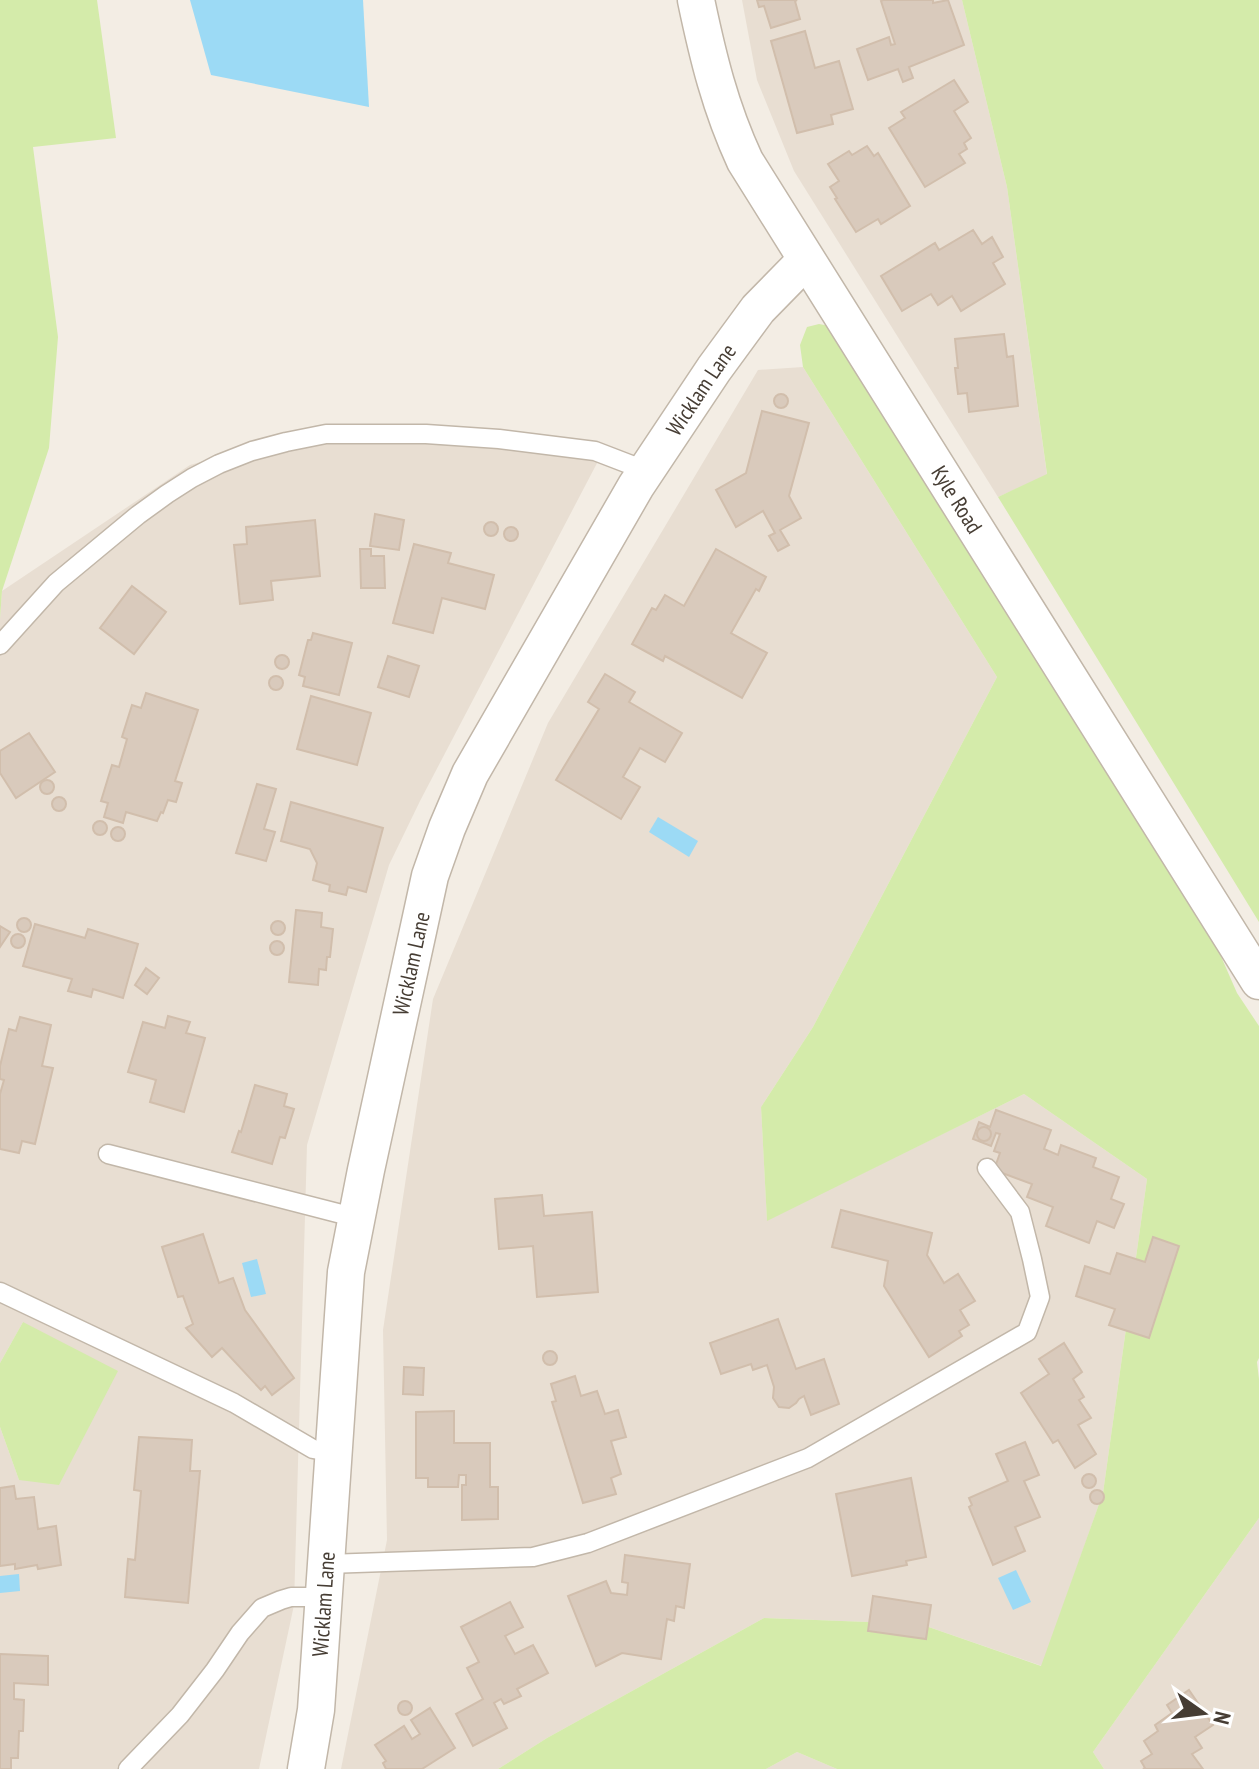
<svg xmlns="http://www.w3.org/2000/svg" width="1259" height="1769" font-family="'PT Sans Narrow',sans-serif">
	<style>
		.residential { fill: #e8ded2 }
		.green { fill: #d4ebaa }
		.water { fill: #9cdaf5 }
		.building { fill: #d9cabc; stroke: #d1beac; stroke-width: 2 }
		.lines { fill: none; stroke-linecap: round; stroke-linejoin: round }
		.service-casing { stroke: #c2b7a9; stroke-width: 21 }
		.minor-casing { stroke: #c2b7a9; stroke-width: 39 }
		.service { stroke: #fff; stroke-width: 18 }
		.minor { stroke: #fff; stroke-width: 36 }
		.labels { text-anchor: middle; dominant-baseline: central; stroke-width: 6; stroke-linejoin: round; paint-order: stroke }
		.street-label { font-size: 22px; fill: #463d34; stroke: #fff }
	</style>
	<rect width="100%" height="100%" fill="#f3ede4"/>
	<g class="residential">
		<path d="M742,0H962L1007,187L1047,475L998,497L794,171L757,80Z"/>
		<path d="M803,367L997,677L813,1027L761,1107L767,1220L1024,1094L1147,1179L1103,1493L1042,1666L920,1624L764,1618L547,1738L498,1769H341L387,1540L383,1330L433,999L548,723L758,370Z"/>
		<path d="M290,437L606,446L420,801L389,865L307,1145L294,1605L259,1769H0V1427L19,1480L23,1322L0,1363V619L2,591L190,465Z"/>
		<path d="M1259,1518V1769H1104L1093,1752Z"/>
		<path d="M797,1752L837,1769H766Z"/>
	</g>
	<g class="green">
		<path d="M0,0H97L116,138L33,147L58,337L49,448L2,591L0,619Z"/>
		<path d="M962,0H1259V922L998,497L1047,474L1007,187Z"/>
		<path d="M819,324L835,327L1042,656L1133,813L1216,945L1237,993L1259,1026V1358L1257,1362L1259,1379V1518L1093,1752L1104,1769H837L797,1752L766,1769H498L547,1738L764,1618L920,1624L1041,1666L1103,1493L1147,1179L1024,1094L767,1221L761,1107L813,1027L997,677L803,367L800,345L807,327Z"/>
		<path d="M23,1322L118,1371L59,1485L19,1480L0,1427V1363Z"/>
	</g>
	<g class="water">
		<path d="M190,0H363L369,107L211,75Z"/>
		<path d="M658,817L698,841L689,857L649,832Z"/>
		<path d="M257,1259L266,1294L251,1297L242,1263Z"/>
		<path d="M1016,1570L1031,1602L1013,1610L998,1578Z"/>
		<path d="M19,1574L20,1591L0,1593V1576Z"/>
	</g>
	<g class="building">
		<path d="M757,0H797L795,1L800,19L771,28L764,6L759,7Z"/>
		<path d="M883,0H933V3L948,0L964,45L909,67L913,78L903,82L898,69L868,80L857,49L889,37L891,45L895,44L881,1Z"/>
		<path d="M805,31L815,68L839,61L853,109L831,115L833,124L797,133L771,41Z"/>
		<path d="M954,80L968,102L954,111L971,138L964,143L967,149L959,154L965,163L925,187L889,128L905,118L901,112Z"/>
		<path d="M867,146L874,156L878,153L910,206L881,224L878,219L856,232L835,199L837,198L830,187L839,181L828,164L849,151L852,155Z"/>
		<path d="M973,230L982,244L992,237L1003,257L993,263L1005,284L961,311L952,296L938,305L931,294L902,311L881,276L935,243L939,250Z"/>
		<path d="M1004,334L1007,357L1013,356L1018,406L969,412L967,393L958,394L955,368H958L955,339Z"/>
		<circle cx="781" cy="401" r="7"/>
		<path d="M762,411L809,423L789,496L801,518L780,530L789,545L778,551L769,536L775,533L763,511L736,527L716,490L746,473Z"/>
		<path d="M375,514L404,520L399,550L370,546Z"/>
		<path d="M315,520L320,576L271,581L273,600L240,604L234,545L247,544L246,527Z"/>
		<circle cx="491" cy="529" r="7"/>
		<circle cx="511" cy="534" r="7"/>
		<path d="M414,544L451,553L448,563L494,575L485,609L442,598L433,633L393,623Z"/>
		<path d="M360,549H371V556H384L385,588H361Z"/>
		<path d="M716,549L766,577L759,591L756,589L731,633L767,653L742,698L665,656L663,661L632,644L652,608L656,610L665,595L684,606Z"/>
		<path d="M132,586L166,612L134,654L100,628Z"/>
		<path d="M313,633L352,643L339,695L303,686L305,677L299,675L308,640H311Z"/>
		<circle cx="282" cy="662" r="7"/>
		<path d="M388,656L419,666L409,697L378,687Z"/>
		<path d="M605,674L635,692L629,702L682,733L665,762L640,748L623,777L640,787L621,819L556,780L599,709L588,702Z"/>
		<circle cx="276" cy="683" r="7"/>
		<path d="M146,693L198,710L175,781L182,783L176,802L168,800L163,813L161,812L157,821L126,812L123,823L104,817L108,803L101,801L112,765L119,767L127,739L122,737L132,705L141,708Z"/>
		<path d="M311,696L371,713L357,765L297,749Z"/>
		<path d="M29,733L55,772L16,798L0,773V751Z"/>
		<circle cx="47" cy="787" r="7"/>
		<path d="M257,784L276,789L264,829L275,832L266,861L236,853Z"/>
		<circle cx="59" cy="804" r="7"/>
		<path d="M291,802L383,828L366,892L348,887L346,895L329,891L330,885L313,880L317,863L310,849L281,841Z"/>
		<circle cx="100" cy="828" r="7"/>
		<circle cx="118" cy="834" r="7"/>
		<path d="M296,910L322,913L321,927L333,929L330,957H327L326,970L319,969L318,985L289,982Z"/>
		<circle cx="24" cy="925" r="7"/>
		<circle cx="278" cy="928" r="7"/>
		<path d="M35,924L85,938L88,929L138,944L123,998L93,989L91,997L68,991L72,979L23,966Z"/>
		<path d="M0,926L10,932L0,947Z"/>
		<circle cx="18" cy="941" r="7"/>
		<circle cx="277" cy="948" r="7"/>
		<path d="M146,968L159,978L147,994L135,985Z"/>
		<path d="M168,1016L190,1022L186,1033L205,1038L184,1112L150,1102L156,1080L128,1072L143,1022L165,1028Z"/>
		<path d="M20,1017L51,1025L42,1066L53,1068L35,1144L22,1141L19,1153L0,1149V1094L4,1080L0,1079V1066L9,1029L16,1031Z"/>
		<path d="M255,1085L287,1094L284,1106L294,1109L285,1138L280,1137L272,1164L232,1152L239,1131L241,1132Z"/>
		<path d="M996,1110L1051,1130L1044,1149L1058,1155L1061,1145L1096,1158L1093,1167L1119,1177L1111,1199L1124,1204L1114,1228L1097,1221L1089,1243L1046,1226L1053,1207L1027,1197L1032,1184L994,1170L1000,1153L994,1151L1000,1134L996,1133L991,1146L973,1139L979,1122L990,1127Z"/>
		<circle cx="984" cy="1134" r="7"/>
		<path d="M542,1195L544,1216L592,1212L598,1292L537,1297L533,1246L499,1249L495,1199Z"/>
		<path d="M841,1210L932,1233L927,1255L944,1283L958,1274L975,1301L960,1310L969,1325L959,1331L962,1336L929,1357L884,1286L888,1261L832,1247Z"/>
		<path d="M203,1234L219,1283L233,1278L245,1310L294,1378L272,1395L265,1386L261,1390L222,1348L212,1357L186,1328L193,1324L183,1296L178,1297L162,1247Z"/>
		<path d="M1153,1237L1179,1246L1149,1338L1109,1325L1115,1309L1076,1296L1085,1266L1110,1274L1117,1253L1145,1262Z"/>
		<path d="M778,1319L796,1369L824,1359L839,1404L811,1415L804,1396L799,1399L796,1403L789,1408L779,1407L773,1398L774,1387L767,1365L753,1370L751,1364L721,1374L710,1343Z"/>
		<path d="M1064,1343L1082,1372L1073,1379L1084,1397L1079,1400L1091,1418L1078,1425L1096,1454L1075,1468L1058,1440L1053,1443L1021,1393L1049,1374L1039,1359Z"/>
		<circle cx="550" cy="1358" r="7"/>
		<path d="M404,1367L424,1368L423,1395L403,1394Z"/>
		<path d="M575,1376L581,1396L597,1391L605,1414L618,1410L626,1437L611,1441L621,1474L611,1478L616,1494L583,1503L552,1402L556,1401L551,1384Z"/>
		<path d="M454,1411V1443H490V1487H498V1519L462,1520V1485H466V1475H459L458,1487H428V1478H416V1412Z"/>
		<path d="M139,1437L192,1440L190,1471H200L188,1603L125,1597L128,1559L135,1560L141,1491L134,1490Z"/>
		<path d="M1025,1442L1039,1475L1024,1481L1040,1517L1015,1527L1025,1551L993,1565L969,1507L972,1505L969,1498L1008,1481L996,1454Z"/>
		<circle cx="1089" cy="1481" r="7"/>
		<path d="M911,1478L926,1557L906,1561L907,1565L852,1576L836,1494Z"/>
		<path d="M14,1486L16,1499L34,1497L38,1529L56,1526L61,1565L38,1569L37,1565L15,1569V1564L0,1566V1488Z"/>
		<circle cx="1097" cy="1497" r="7"/>
		<path d="M625,1555L690,1564L684,1608L676,1606L674,1621L667,1619L661,1659L622,1653L596,1666L568,1596L606,1581L611,1593L627,1595L628,1583L622,1582Z"/>
		<path d="M873,1596L931,1605L926,1639L868,1631Z"/>
		<path d="M510,1602L523,1627L505,1636L515,1654L533,1645L548,1673L517,1689L521,1696L504,1704L501,1699L494,1703L507,1728L473,1746L456,1714L483,1699L467,1668L479,1662L461,1627Z"/>
		<path d="M0,1654L48,1656V1685L14,1683V1699L24,1700L23,1731H19L18,1758H11V1769H0Z"/>
		<path d="M1189,1690L1213,1725L1195,1737L1202,1748L1192,1754L1203,1769H1143L1145,1768L1141,1761L1152,1754L1144,1741L1158,1731L1155,1725L1172,1713L1167,1705Z"/>
		<circle cx="405" cy="1708" r="7"/>
		<path d="M430,1708L455,1748L422,1769H386L383,1763L386,1761L375,1745L404,1726L412,1739L420,1734L411,1720Z"/>
	</g>
	<g class="lines">
		<g class="service-casing">
			<g id="service">
				<path d="M0,645L56,583L138,515L167,494L192,478L219,464L252,451L286,442L326,434H426L499,439L595,451L647,471"/>
				<path d="M108,1154L357,1218"/>
				<path d="M0,1292L234,1403L313,1449L335,1453"/>
				<path d="M327,1564L533,1557L588,1543L808,1458L1027,1332L1040,1297L1032,1259L1020,1212L987,1168"/>
				<path d="M128,1769L180,1715L215,1670L240,1633L262,1608L281,1600L291,1597H325"/>
			</g>
		</g>
		<g class="minor-casing">
			<g id="minor">
				<path id="s1" d="M696,0C708,57 720,107 745,161L1259,981"/>
				<path id="s2" d="M306,1769L316,1710L346,1272L366,1170L430,876L447,828L470,774L636,486L714,369L758,309L806,260"/>
			</g>
		</g>
		<use href="#service" class="service"/>
		<use href="#minor" class="minor"/>
	</g>
	<g class="labels">
		<g class="street-label">
			<text stroke="none"><textPath href="#s2" startOffset="1462">Wicklam Lane</textPath></text>
			<text stroke="none"><textPath href="#s1" startOffset="568">Kyle Road</textPath></text>
			<text stroke="none"><textPath href="#s2" startOffset="814">Wicklam Lane</textPath></text>
			<text stroke="none"><textPath href="#s2" startOffset="166">Wicklam Lane</textPath></text>
		</g>
	</g>
	<g transform="translate(1203 1713) rotate(104)" stroke="#ffffff" stroke-width="6" paint-order="stroke">
	<path d="M0-6L14 30L0 20L-14 30Z" fill="#463d34"/>
	<text y="-12" font-size="22" font-weight="bold" text-anchor="middle" fill="#463d34">N</text>
	</g>
</svg>
